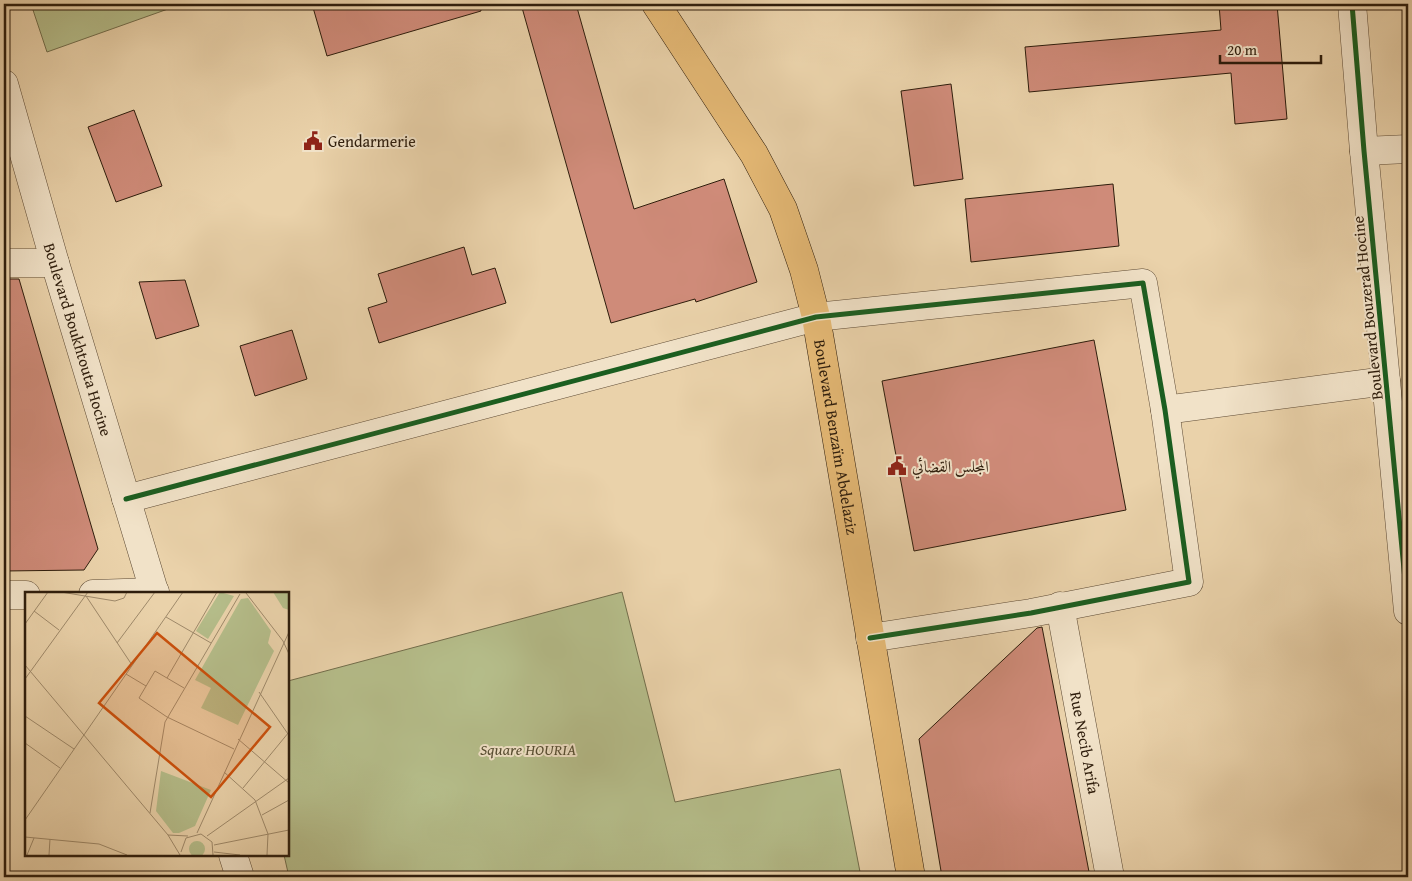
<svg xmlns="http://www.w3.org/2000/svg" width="1412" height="881" font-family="'Gentium Book Plus',Amiri,serif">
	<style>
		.green { fill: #b5bd8a; stroke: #726d4b }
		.building { fill: #cf8b79; stroke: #2e1d0c }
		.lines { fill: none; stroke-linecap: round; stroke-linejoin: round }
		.minor-casing { stroke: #5d4a34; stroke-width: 29 }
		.major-casing { stroke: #2e1d0c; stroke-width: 29 }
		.minor { stroke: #f1e2c8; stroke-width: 28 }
		.major { stroke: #e5b975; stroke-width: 28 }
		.cycleway-casing { stroke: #f1e2c8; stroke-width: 8 }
		.cycleway { stroke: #1b5e20; stroke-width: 5 }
		.labels { text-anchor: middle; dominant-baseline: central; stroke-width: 4; stroke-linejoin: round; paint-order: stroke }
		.poi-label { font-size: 16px; fill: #2e1d0c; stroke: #f1e2c8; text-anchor: start }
		.street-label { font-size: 16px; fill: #2e1d0c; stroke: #f1e2c8 }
		.park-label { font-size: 16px; font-style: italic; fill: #564d32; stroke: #f1e2c8 }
		.inset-road { fill: none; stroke: #9f8a6b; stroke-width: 1 }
		.view { fill: #cc500c; fill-opacity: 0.15; stroke: #cc500c; stroke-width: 2.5 }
		.inset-edge { fill: none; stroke: #2e1d0c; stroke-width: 2.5 }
	</style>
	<rect width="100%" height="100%" fill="#ead2aa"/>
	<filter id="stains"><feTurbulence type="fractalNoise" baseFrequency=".004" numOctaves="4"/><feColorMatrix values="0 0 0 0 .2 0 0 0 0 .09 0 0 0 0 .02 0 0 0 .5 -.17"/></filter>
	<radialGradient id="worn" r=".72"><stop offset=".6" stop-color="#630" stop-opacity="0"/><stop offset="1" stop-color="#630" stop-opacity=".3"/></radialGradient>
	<g class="green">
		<path d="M31,4H182L47,52Z"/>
		<path d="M622,592L675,802L840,769L861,877H289L284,855H288V681Z"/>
	</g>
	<g class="building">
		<path d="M312,4H480L481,11L327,56Z"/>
		<path d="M521,4H576L634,209L724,179L757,282L696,302L695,299L611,323Z"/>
		<path d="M1219,4H1277L1287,119L1235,124L1231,73L1029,92L1025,47L1221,30Z"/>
		<path d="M951,84L963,179L914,186L901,91Z"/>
		<path d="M134,110L162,186L116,202L88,127Z"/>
		<path d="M1113,184L1119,246L971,262L965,199Z"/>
		<path d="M464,247L472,275L495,268L506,303L379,343L368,308L387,302L378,274Z"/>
		<path d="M4,279H19L98,549L84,570L4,571Z"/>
		<path d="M185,280L199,326L156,339L139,282Z"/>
		<path d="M292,330L307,379L255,396L240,346Z"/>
		<path d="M1094,340L1126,510L914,551L882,381Z"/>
		<path d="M1042,627L1090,877H942L919,739L1037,628Z"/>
	</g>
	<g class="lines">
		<g class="minor-casing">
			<g id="minor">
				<path d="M1352,4L1364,151L1408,611"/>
				<path id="s1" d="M4,84L55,263L155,594"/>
				<path d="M1364,151L1408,149"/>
				<path d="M4,263H55"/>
				<path d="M1165,410L1386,381"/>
				<path d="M126,499L816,317L1143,283L1165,410L1189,582L1031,613L870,638"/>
				<path d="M93,594L155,592"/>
				<path d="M4,595H26"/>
				<path id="s2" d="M1060,606L1110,877"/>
				<path d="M233,855L240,877"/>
			</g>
		</g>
		<g class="major-casing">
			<g id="major">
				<path id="s3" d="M656,4L754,154L783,209L804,270L816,317L911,877"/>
			</g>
		</g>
		<use href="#minor" class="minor"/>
		<use href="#major" class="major"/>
		<g class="cycleway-casing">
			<g id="cycleway">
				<path d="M1352,4L1364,151L1408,611"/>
				<path d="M126,499L816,317L1143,283L1165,410L1189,582L1031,613L870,638"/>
			</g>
		</g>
		<use href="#cycleway" class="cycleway"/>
	</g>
	<defs>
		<g id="civic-bare" transform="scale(1.5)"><path d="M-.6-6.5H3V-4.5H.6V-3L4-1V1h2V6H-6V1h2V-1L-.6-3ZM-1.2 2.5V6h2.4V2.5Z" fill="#8f2418" stroke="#f1e2c8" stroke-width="2.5" paint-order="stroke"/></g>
	</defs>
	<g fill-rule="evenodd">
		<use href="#civic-bare" x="313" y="141"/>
		<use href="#civic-bare" x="897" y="466"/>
	</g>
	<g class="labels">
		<g class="poi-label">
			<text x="328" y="141">Gendarmerie</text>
			<text x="912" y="466">المجلس القضائي</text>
		</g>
		<g class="street-label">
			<text transform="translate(1367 308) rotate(-96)">Boulevard Bouzerad Hocine</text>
			<text stroke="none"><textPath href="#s1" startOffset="266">Boulevard Boukhtouta Hocine</textPath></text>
			<text stroke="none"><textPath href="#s3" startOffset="476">Boulevard Benzaïm Abdelaziz</textPath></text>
			<text stroke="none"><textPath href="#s2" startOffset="139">Rue Necib Arifa</textPath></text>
		</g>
		<g class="park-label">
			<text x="528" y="749">Square HOURIA</text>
		</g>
	</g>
	<g transform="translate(25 592)">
		<rect width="264" height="264" fill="#ead2aa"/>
		<path d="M195,0L209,4L183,47L171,39ZM248,0H264V18L258,16ZM223,6L246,39L243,51L249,59L213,133L176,116L186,96L170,88L216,7ZM136,179L186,198L170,234L154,241H148L131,219ZM164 257a8 8 0 1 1 16 0a8 8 0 1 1-16 0Z" fill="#b5bd8a"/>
		<path class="inset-road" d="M36,0L90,9L99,6L102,0M221,1L258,49L264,62M61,4L107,73M9,19L34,38M141,25L186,51M0,32L23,0M92,51L130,0M0,73L143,243L155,263M101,82L121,94M142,86L192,0M0,87L63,0M159,96L130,79L114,106L142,125L209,157M234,100L263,142M0,124L49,157M213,147L264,191M0,151L35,176M199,180L230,208L243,242L242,263M218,196L264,140M125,221L140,130L215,2M237,223L264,208M0,228L158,0M172,241L264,40M143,243L163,244M182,244L264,186M0,245L74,252L102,263M189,253L264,238M156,260L161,246L176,242L187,250L188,263M189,260L215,263M2,263L9,246M24,263L25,247"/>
		<path class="view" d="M132,41L245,135L186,205L74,111Z"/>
		<rect width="264" height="264" class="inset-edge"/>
	</g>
	<rect width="1412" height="881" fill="none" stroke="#ead2aa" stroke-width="20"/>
	<rect x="5" y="5" width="1402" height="871" fill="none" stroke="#2e1d0c" stroke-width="2.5"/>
	<rect x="10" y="10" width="1392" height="861" fill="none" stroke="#2e1d0c"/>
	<path d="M1220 55v8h101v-8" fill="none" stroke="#2e1d0c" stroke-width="2.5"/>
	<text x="1227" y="55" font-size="15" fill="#2e1d0c" stroke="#f1e2c8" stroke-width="4" paint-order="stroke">20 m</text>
	<rect width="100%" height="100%" filter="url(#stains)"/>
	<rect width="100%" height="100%" fill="url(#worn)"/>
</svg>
